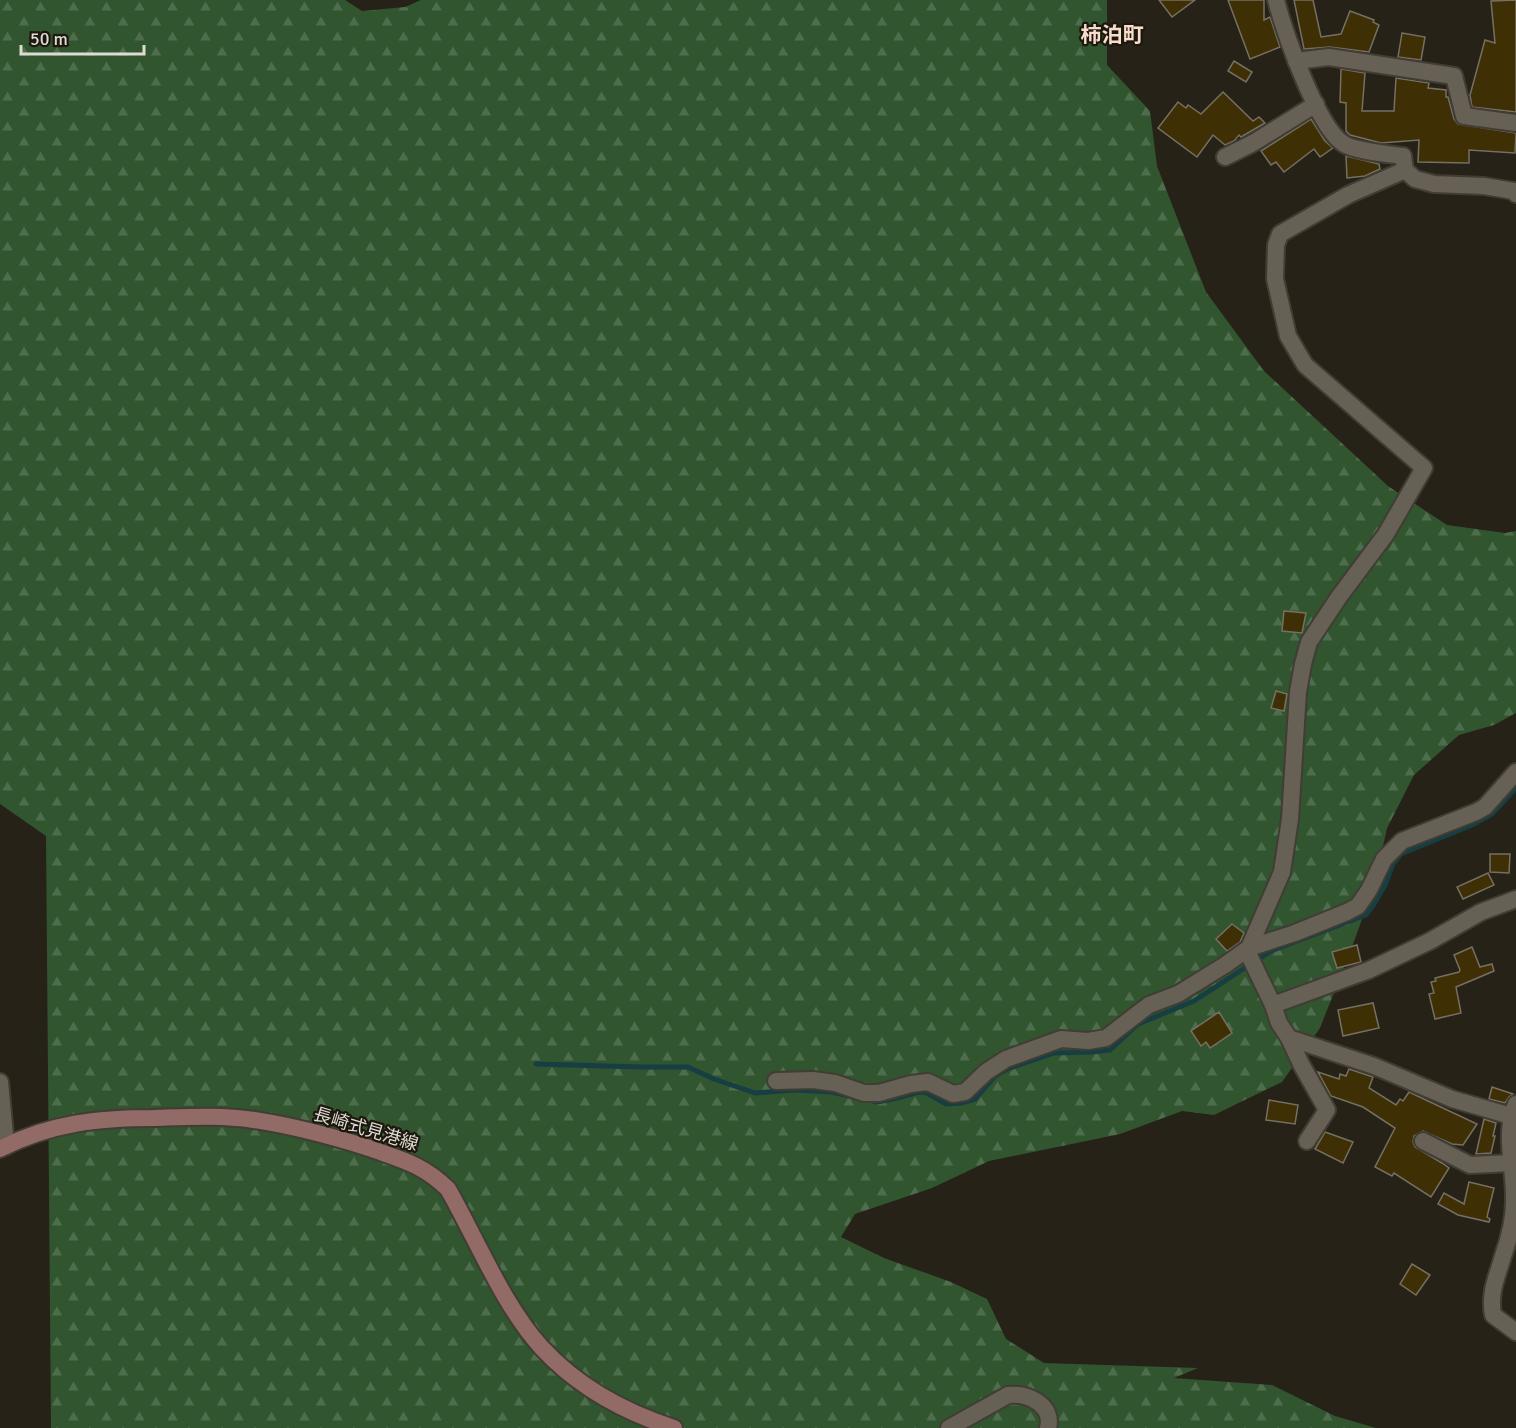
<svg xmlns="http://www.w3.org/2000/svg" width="1516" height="1428" font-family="Signika,'Noto Sans JP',sans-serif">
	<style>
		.forest { fill: url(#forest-firs) }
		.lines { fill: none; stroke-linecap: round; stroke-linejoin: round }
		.stream { stroke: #173f43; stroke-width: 5 }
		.building { fill: #3e2f05; stroke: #767063; stroke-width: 1.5 }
		.minor-casing { stroke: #413d35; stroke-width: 20 }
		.secondary-casing { stroke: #413d35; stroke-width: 20 }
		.minor { stroke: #676155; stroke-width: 16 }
		.secondary { stroke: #926b67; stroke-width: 16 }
		.labels { text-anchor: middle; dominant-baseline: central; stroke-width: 4.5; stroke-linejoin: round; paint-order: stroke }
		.street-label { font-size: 18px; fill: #dedbd4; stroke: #1d180e }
		.quarter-label { font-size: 21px; font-weight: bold; fill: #f9dcca; stroke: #1d180e }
	</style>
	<defs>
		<pattern id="forest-firs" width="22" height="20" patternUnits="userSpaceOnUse" patternTransform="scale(1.5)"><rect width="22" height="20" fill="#30552f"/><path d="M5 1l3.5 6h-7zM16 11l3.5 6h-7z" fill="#4e6d4c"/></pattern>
	</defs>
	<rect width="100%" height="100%" fill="#262217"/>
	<path class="forest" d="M0,0H345L362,11L405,7L421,0H1107V65L1150,111L1157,166L1206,292L1264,371L1388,486L1447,525L1505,533L1516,531V713L1494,725L1459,735L1414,775L1387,828L1375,883L1352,947L1320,1028L1282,1082L1214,1115L1182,1111L1120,1134L989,1161L932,1188L855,1214L841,1237L884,1258L951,1282L987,1299L1006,1339L1044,1363L1198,1368L1174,1378L1272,1385L1335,1416L1376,1428H51L46,836L0,804Z"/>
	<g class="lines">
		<g class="stream">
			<path d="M536,1064L642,1067H688L714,1079L755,1093L795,1090L832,1092L849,1096"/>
			<path d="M870,1100L877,1102L893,1099L919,1092L927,1093L946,1104L961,1103L975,1099L995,1076L1007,1069L1054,1053L1092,1052L1110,1050L1138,1024L1194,1001L1271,951L1366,915L1374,904L1385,885L1393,864L1401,854L1472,825L1492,814L1516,788"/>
		</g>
	</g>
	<g class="building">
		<path d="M1159,0H1195L1172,17Z"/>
		<path d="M1228,0H1264V20L1270,17L1280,47L1250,59Z"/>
		<path d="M1294,0H1313L1321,37L1341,34L1350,11L1374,20L1373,22L1379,25L1369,52L1330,47L1304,49Z"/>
		<path d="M1516,0V112L1472,107L1470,95L1485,40L1495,43L1491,1Z"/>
		<path d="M1402,33L1425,37L1421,60L1398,57Z"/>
		<path d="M1234,61L1252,72L1246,82L1228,71Z"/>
		<path d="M1341,69L1365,73L1362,111H1394L1396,78L1429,83L1428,88L1446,90V97H1448L1454,119L1458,124L1516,133L1515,153L1469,150V163L1418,162L1419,140L1381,143L1350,135L1346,131V103L1340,102Z"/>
		<path d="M1223,92L1253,121L1259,117L1265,123L1241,137L1239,135L1234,141L1225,145L1213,135L1197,157L1158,128L1178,102L1186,108L1188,105L1201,114Z"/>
		<path d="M1311,119L1325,141L1333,148L1320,157L1314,149L1284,172L1276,162L1271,165L1261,151Z"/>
		<path d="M1346,156L1379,164L1380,169L1365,176L1347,178Z"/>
		<path d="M1284,611L1306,613L1302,633L1282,631Z"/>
		<path d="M1276,691L1287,694L1284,711L1271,708Z"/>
		<path d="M1490,854H1510L1509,873L1490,872Z"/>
		<path d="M1488,873L1494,885L1463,899L1457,887Z"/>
		<path d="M1232,924L1244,933L1240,942L1227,951L1216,939Z"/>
		<path d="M1357,945L1361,962L1337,968L1332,952Z"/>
		<path d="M1472,947L1480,967L1492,964L1494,971L1456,987L1461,1013L1435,1019L1429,994L1434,993L1431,982L1436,981L1435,978L1459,972L1460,970L1454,955Z"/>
		<path d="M1373,1003L1379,1028L1343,1036L1338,1010Z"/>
		<path d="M1219,1012L1232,1033L1210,1048L1206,1042L1201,1046L1191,1031Z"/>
		<path d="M1349,1069L1373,1077L1369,1088L1396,1105L1400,1099L1403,1101L1409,1092L1477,1124L1463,1145L1452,1144L1423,1131L1414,1136L1413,1142L1415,1147L1442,1163L1449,1168L1431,1197L1394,1173L1392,1176L1375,1167L1395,1128L1363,1107L1331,1096L1318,1072L1339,1079L1340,1074L1346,1076Z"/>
		<path d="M1492,1087L1513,1094L1509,1097L1505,1103L1489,1099Z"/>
		<path d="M1269,1100L1298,1105L1295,1124L1266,1120Z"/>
		<path d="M1484,1119L1496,1123L1493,1136H1495L1491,1153L1476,1154Z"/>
		<path d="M1325,1132L1353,1142L1343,1163L1315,1149Z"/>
		<path d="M1469,1182L1494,1188L1487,1217L1490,1219L1489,1222L1458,1215L1438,1204L1444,1193L1464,1204Z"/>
		<path d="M1412,1264L1430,1275L1416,1295L1400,1284Z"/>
	</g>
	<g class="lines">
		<g class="minor-casing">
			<g id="minor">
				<path d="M1276,0C1284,31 1318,129 1344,144C1355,151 1389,154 1403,156L1405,170L1415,179L1434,184L1484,186L1514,191L1516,194"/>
				<path d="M1296,61L1329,57L1454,76L1464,116L1516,123"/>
				<path d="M1225,157L1253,143L1316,104"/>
				<path d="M1405,170L1348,195L1280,234L1276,245L1275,279L1288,336L1305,365L1424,468L1386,534L1339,597L1309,642L1303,664L1298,692L1290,819L1282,872L1249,948L1248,953L1273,1005L1279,1023L1289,1038L1374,1066L1452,1099L1511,1116"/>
				<path d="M1273,1005L1369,970L1430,941L1481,912L1516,899"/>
				<path d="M1289,1038L1301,1064L1327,1110L1307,1141"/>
				<path d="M776,1081L813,1080L835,1083L864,1093H879L911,1084L928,1082L953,1094L965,1092L986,1072L1006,1059L1061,1039L1088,1041L1106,1038L1149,1005L1178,994L1225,965L1249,948L1295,933L1347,912L1358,906L1369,890L1384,859L1402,841L1476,812L1485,807L1516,772"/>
				<path d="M0,1082L6,1146"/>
				<path d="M1516,1104C1503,1134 1515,1169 1514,1201C1514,1219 1509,1239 1503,1256C1497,1277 1489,1292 1493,1315L1516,1332"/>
				<path d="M1423,1141L1470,1165L1512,1163"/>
				<path d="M949,1428L1008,1395C1028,1393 1054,1405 1048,1428"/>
			</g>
		</g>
		<g class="secondary-casing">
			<path id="secondary" d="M0,1149C50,1123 99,1118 154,1118C187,1117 221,1115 254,1120C293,1126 331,1136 369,1148C402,1160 422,1164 448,1189C476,1238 504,1307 542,1348C578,1387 624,1412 674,1428"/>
		</g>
		<use href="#minor" class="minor"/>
		<use href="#secondary" class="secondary"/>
	</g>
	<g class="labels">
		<g class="street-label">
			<text transform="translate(366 1129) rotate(17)">長崎式見港線</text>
		</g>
		<g class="quarter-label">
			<text x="1112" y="35">柿泊町</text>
		</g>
	</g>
	<path d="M21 45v9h123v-9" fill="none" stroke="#dedbd4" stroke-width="3"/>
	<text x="30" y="45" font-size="18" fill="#dedbd4" stroke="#1d180e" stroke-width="4.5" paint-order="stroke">50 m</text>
</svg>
